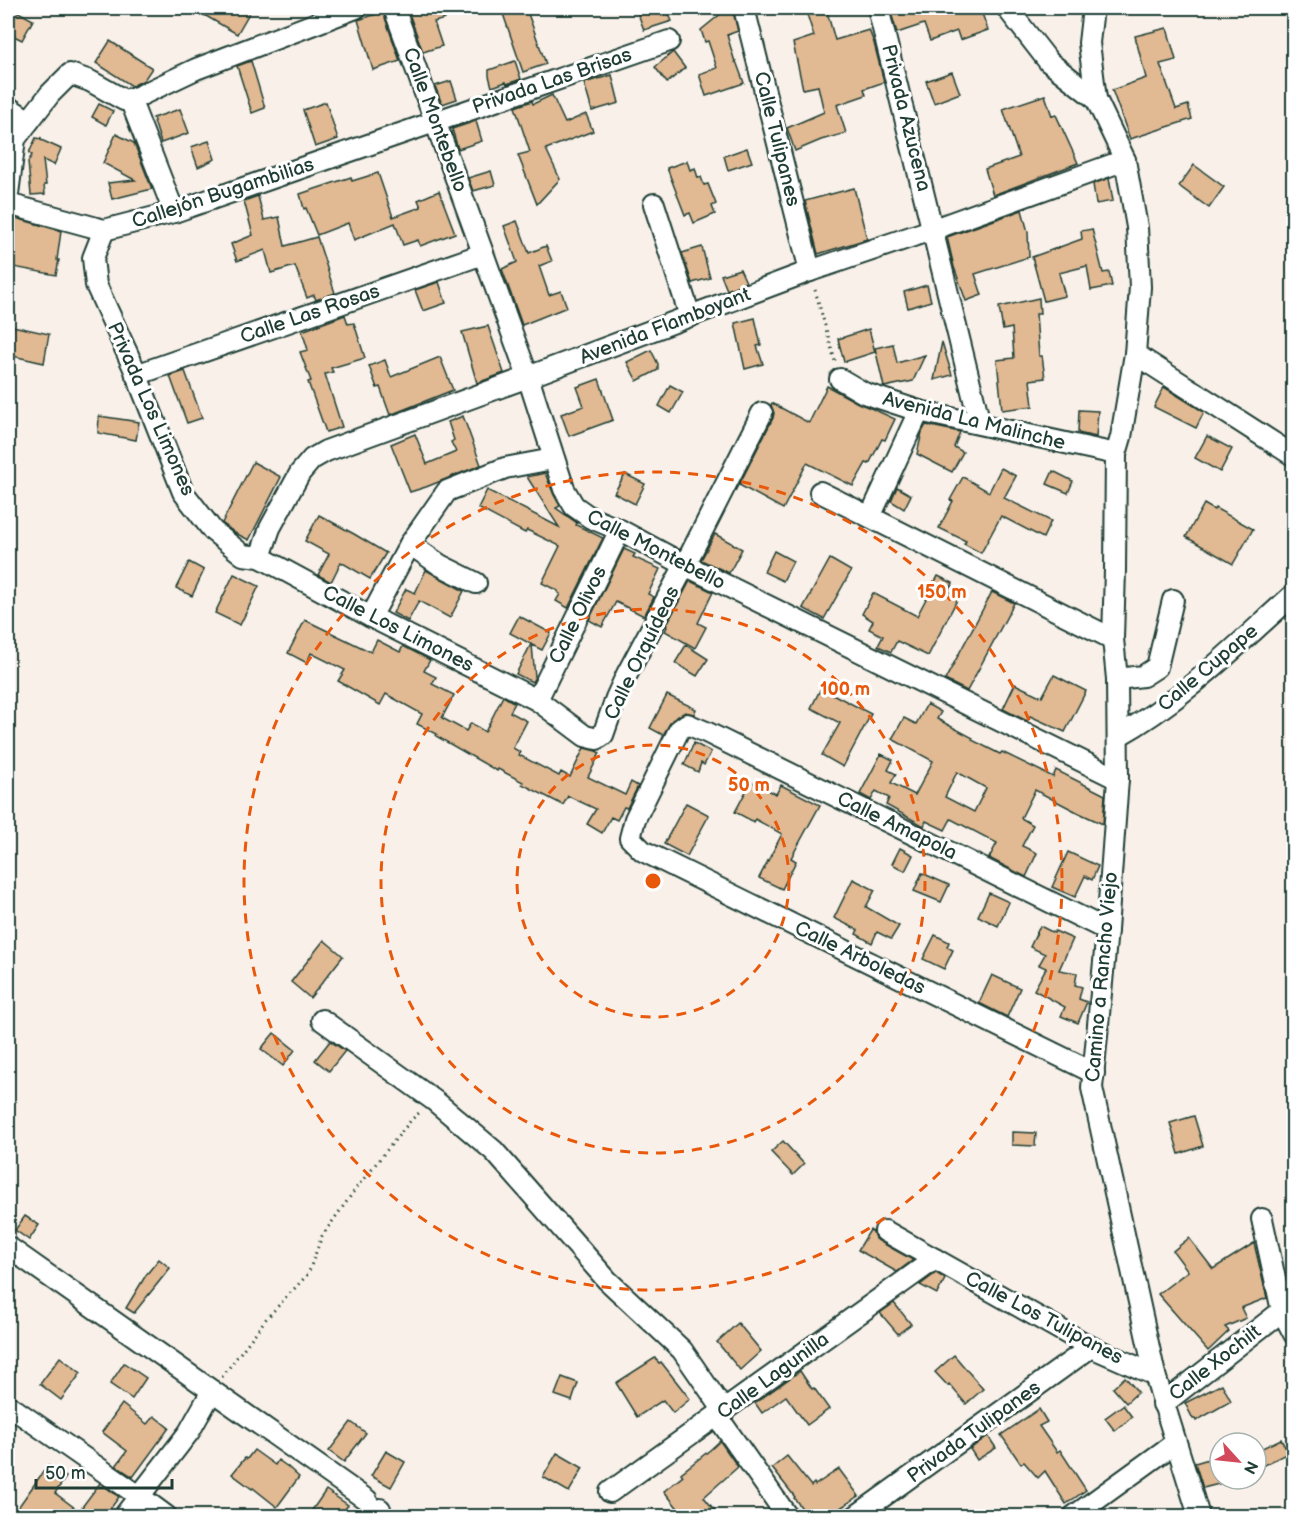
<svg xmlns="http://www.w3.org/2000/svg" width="1301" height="1524" font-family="'Balsamiq Sans',sans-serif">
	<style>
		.building { fill: #e1b992; stroke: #1f3d34; stroke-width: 1.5; fill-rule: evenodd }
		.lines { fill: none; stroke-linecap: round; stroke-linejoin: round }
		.minor-casing { stroke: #1f3d34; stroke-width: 24 }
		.path { stroke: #1f3d34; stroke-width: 3; stroke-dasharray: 1.5 4.5; stroke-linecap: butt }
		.minor { stroke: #fff; stroke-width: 20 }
		.ring { fill: none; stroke: #e8590c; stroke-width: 3; stroke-dasharray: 10 8 }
		.labels { text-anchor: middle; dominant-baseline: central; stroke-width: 6; stroke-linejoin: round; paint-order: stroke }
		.street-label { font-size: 20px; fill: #1f3d34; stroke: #fff }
		.centre { fill: #e8590c; stroke: #fff; stroke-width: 3 }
		.ring-label { font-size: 18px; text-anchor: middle; font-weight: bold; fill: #e8590c; stroke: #fff; stroke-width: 6; stroke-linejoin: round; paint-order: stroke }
	</style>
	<rect width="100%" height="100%" fill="#f9f1e9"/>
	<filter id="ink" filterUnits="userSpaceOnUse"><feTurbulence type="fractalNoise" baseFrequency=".0167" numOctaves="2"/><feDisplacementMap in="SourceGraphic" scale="12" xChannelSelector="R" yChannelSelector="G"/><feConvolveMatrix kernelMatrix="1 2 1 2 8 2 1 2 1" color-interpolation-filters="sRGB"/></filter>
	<g filter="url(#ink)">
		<g class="building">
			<path d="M8,8H11L33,20L22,40L8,33Z"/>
			<path d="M192,8H252L237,34Z"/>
			<path d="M407,8H442L445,19L434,22L442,46L423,52Z"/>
			<path d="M501,8H526L546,64L523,72Z"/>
			<path d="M636,8H666L672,21L644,30Z"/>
			<path d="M728,8H732L738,31L727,35L735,62L736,61L744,83L706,96L699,74L717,68L708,41L705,42L701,30Z"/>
			<path d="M805,8H826L835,40L869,30L874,43L884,82L864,89L866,95L837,105L846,133L821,140L795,151L787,128L824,112L818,86L803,89L793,43L814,36Z"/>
			<path d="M893,8H980L988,30L960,40L957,31L930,41L924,24L897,33L890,9Z"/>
			<path d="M383,12L400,61L373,70L358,20Z"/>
			<path d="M1167,28L1176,60L1160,64L1176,109L1188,105L1192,119L1130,139L1112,90L1146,78L1135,36Z"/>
			<path d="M110,41L152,68L144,80L132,86L96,63Z"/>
			<path d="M673,52L685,68L667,83L655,67Z"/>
			<path d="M251,61L265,108L252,113L237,66Z"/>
			<path d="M515,61L521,79L507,84L506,82L492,87L489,76V70Z"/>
			<path d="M952,72L960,93L934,103L926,81Z"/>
			<path d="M612,75L619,103L592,111L584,83Z"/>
			<path d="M451,81L457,99L442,104L435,86Z"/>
			<path d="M552,95L565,123L586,114L593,131L546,149L560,179L537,204L518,155L530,152L515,107L532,101L533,104Z"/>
			<path d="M1045,95L1052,116L1056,115L1078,163L993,195L985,169L1019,157L1003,109Z"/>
			<path d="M326,102L338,139L315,147L303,110Z"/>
			<path d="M99,104L113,111L106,125L92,117Z"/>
			<path d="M180,109L189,133L161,143L153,118Z"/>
			<path d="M476,121L482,141L458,149L452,129Z"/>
			<path d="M116,134L134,143L152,189L112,199L108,183L135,180L103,163Z"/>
			<path d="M41,137V140L61,149L54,165L43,160L46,185H44L45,194L31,195L28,162L32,155L29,153L36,138L40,139Z"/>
			<path d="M209,141L215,159L198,167L191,147Z"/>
			<path d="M747,148L752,162L728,170L724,156Z"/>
			<path d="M687,161L690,170L695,168L698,178L701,177L704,185L708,184L716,204L712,206L715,214L694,223L690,213L685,215L667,168Z"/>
			<path d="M1194,165L1224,187L1209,208L1179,186Z"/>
			<path d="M491,171L495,185L473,191L468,178Z"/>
			<path d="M378,173L393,217L421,207L418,200L439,191L455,233L420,246L418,240L403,245L395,223L354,240L348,223L317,235L306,208L304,209L300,194L351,177L352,181Z"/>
			<path d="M1109,178L1113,201L1096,204L1093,184Z"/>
			<path d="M854,188L867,239L818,254L805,201Z"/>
			<path d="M258,196L264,220L279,217L285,246L317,237L335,293L316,300L314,295L307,298L295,266L271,273L265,250L237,261L231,244L253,235L244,201Z"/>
			<path d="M1022,210L1028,232L1029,257L975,274L982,295L966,301L954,267L947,237Z"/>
			<path d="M12,217L61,231L57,260H59L56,275L8,266Z"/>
			<path d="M517,221L529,253L546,246L552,261L539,266L549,295L561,291L567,307L522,325L502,269L517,262L504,226Z"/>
			<path d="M1092,229L1103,273L1109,272L1112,286L1091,290L1087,266L1059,273L1065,296L1044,301L1032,257L1082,239L1081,231Z"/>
			<path d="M702,247L710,278L692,283L682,253Z"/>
			<path d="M740,269L746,282L727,290L721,275Z"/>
			<path d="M439,282L446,303L423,311L415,290Z"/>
			<path d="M927,285L931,301L908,308L904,292Z"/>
			<path d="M1039,298L1040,314H1036L1039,356H1042L1045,378L1030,380L1033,406L1002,410L997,360L1014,358L1012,328L1003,330L999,307Z"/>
			<path d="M345,315L348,324L354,323L365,358L331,368L333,372L325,374L342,427L326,432L308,382L311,381L300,352L308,350L302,331Z"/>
			<path d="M755,318L761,345L757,346L763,364L745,369L735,323Z"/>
			<path d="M8,325L49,334L44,363L8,355Z"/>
			<path d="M488,326L504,373L477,383L462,332Z"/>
			<path d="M869,329L875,352L844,362L838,339Z"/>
			<path d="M942,342L952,375L934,380Z"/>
			<path d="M893,344L897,363L925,355L913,381L884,387L875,348Z"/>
			<path d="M651,350L658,364V370L637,381L627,362Z"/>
			<path d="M440,357L453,390L390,415L380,387L377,388L369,366L385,360L391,377Z"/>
			<path d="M185,371L202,418L187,423L170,376Z"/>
			<path d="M599,379L613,420L569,436L561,414L584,406L577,387Z"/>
			<path d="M670,385L683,392L671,413L659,406Z"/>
			<path d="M827,386L858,403L873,409L895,419L885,440L882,439L869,464L866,463L853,486L807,463L783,509L739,485L773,418L774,413L771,405L772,403L809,423Z"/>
			<path d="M1164,387L1204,412L1196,428L1154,407Z"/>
			<path d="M1079,410L1098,411L1096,437L1078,433Z"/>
			<path d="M99,416L139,422L136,440L98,433Z"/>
			<path d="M463,416L481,465L426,487L410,492L391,444L415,434L427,464L456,452L451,442L454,440L448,422Z"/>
			<path d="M926,425L960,432L954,447L963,452L952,472L917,454L922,432Z"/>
			<path d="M1207,436L1232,449L1220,472L1195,458Z"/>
			<path d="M253,462L281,477L249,540L235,533L222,523Z"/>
			<path d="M1001,468L1016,476L1004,498L1051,521L1043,538L1001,516L981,553L964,544L966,541L939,528L953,501L950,500L963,477L989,492Z"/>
			<path d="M1053,471L1073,481L1068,493L1047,484Z"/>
			<path d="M545,473L554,495L560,506L556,508L577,523L576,525L603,538L568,608L556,601L560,594L558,593V591L542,583L560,546L527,530L525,533L478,508L487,490L559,527L527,477Z"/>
			<path d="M625,474L645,484L635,504L614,493Z"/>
			<path d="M897,487L911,495L904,509L891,501Z"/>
			<path d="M1204,504L1214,510L1215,508L1253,529L1233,564L1186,537Z"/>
			<path d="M319,515L354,534L386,553L370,579L341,562L331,582L318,575L329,554L305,541Z"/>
			<path d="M715,534L742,549L729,573L701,560Z"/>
			<path d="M624,549L635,554L633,557L660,569L648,594L654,597L644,616L616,602L602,627L589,620Z"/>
			<path d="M774,551L793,561L783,581L764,572Z"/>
			<path d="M830,559L851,571L824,619L803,608Z"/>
			<path d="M189,562L204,570L192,596L176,588Z"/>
			<path d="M426,570L464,591L450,618L419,601L408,621L393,613L406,589L415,593Z"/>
			<path d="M234,574L259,586L240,625L215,613Z"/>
			<path d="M938,576L953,583L949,591L959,596L928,656L897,641L891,652L878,646L883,636L869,629L873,621L862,614L873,593L917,616Z"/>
			<path d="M690,581L713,592L698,623L706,627L695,648L665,631L667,627L666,626Z"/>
			<path d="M992,592L1014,603L967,691L945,680Z"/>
			<path d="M519,616L551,633L542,650L532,645L535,677L532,682L516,674L531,644L510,633Z"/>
			<path d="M305,620L371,652L377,640L400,652L403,646L430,660L424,671L436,677L432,684L454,695L442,718L466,731L471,723L485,732L503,696L515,703L510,712L527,721L513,748L520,752L519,755L559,776L561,772L570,777L584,748L596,751L600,753L588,777L625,795L631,782L638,786L627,808L624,807L617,820L611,817L602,833L587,824L596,809L568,796L563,805L522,784L523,782L498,769L497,771L436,736L437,734L417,724L422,714L386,694L380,705L338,681L345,670L311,653L307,663L288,653Z"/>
			<path d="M686,645L708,659L697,676L675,663Z"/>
			<path d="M1054,675L1086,691L1065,732L1030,716L1027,721L1003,709L1015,684L1042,697Z"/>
			<path d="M821,688L871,714L843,767L822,755L840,723L811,708Z"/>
			<path d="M667,695L696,709L694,714L685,712L672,720L663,735L650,728Z"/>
			<path d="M927,704L941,712L937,719L973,738L972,740L1000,754L1002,752L1053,777L1056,770L1105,795L1103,824L1079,813L1035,790L1021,818L1033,825L1022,846L1037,853L1026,877L989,858L997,843L951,819L945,830L926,821L924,826L886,805L889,798L876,791L871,800L860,794L881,754L893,760L888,770L896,774L891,783L915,795L933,761L892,739L904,718L916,724ZM957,772L986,788L974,812L945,797Z"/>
			<path d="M694,743L711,752L704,765L701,763L698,772L684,765Z"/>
			<path d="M751,782L776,794L781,785L820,805L791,858L796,861L782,889L759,878L782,834L755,819L754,822L735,812Z"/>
			<path d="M686,803L709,815L687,856L664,844Z"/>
			<path d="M900,848L913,855L905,871L892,864Z"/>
			<path d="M1068,852L1098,866L1092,880L1085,876L1075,897L1052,887Z"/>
			<path d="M922,873L949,885L941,902L914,891Z"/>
			<path d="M853,879L875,890L866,907L899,926L891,939L877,932L872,943L856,934L858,930L834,918Z"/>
			<path d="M989,893L1009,902L998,926L978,916Z"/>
			<path d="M1040,926L1054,933L1055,931L1073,939L1059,970L1077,973L1075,985L1082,987L1079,999L1087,1002L1078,1023L1061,1016L1065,1007L1034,990L1046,968L1039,965L1045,954L1030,947Z"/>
			<path d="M935,935L949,942L947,947L953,950L944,969L923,959Z"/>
			<path d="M324,940L343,956L310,998L291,982Z"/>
			<path d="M992,975L1020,988L1007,1017L979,1003Z"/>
			<path d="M274,1033L295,1050L283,1066L261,1049Z"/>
			<path d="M330,1041L345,1051L329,1071L315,1060Z"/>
			<path d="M1194,1116L1203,1146L1179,1154L1170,1123Z"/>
			<path d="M1012,1132L1036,1133L1035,1146L1012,1145Z"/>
			<path d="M783,1141L804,1164L793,1175L771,1152Z"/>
			<path d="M25,1216L39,1225L29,1240L15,1230Z"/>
			<path d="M870,1230L873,1232L875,1238L879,1241L913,1260L897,1272L858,1250Z"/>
			<path d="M1189,1238L1213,1269L1254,1243L1267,1298L1241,1308L1246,1318L1225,1327L1229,1331L1208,1351L1158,1294L1188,1271L1173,1251Z"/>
			<path d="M159,1259L170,1268L134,1313L126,1308L146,1275Z"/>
			<path d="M936,1273L945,1279L937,1294L920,1285Z"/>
			<path d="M894,1303L911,1324L898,1334L880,1313Z"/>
			<path d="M738,1323L761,1351L740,1370L717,1342Z"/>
			<path d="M954,1355L983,1389L966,1404L949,1384L948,1386L935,1372Z"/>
			<path d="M60,1357L81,1373L61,1400L40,1384Z"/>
			<path d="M655,1358L659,1363L661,1362L690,1399L673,1413L663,1400L637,1417L616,1383Z"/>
			<path d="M124,1363L146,1378L132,1399L110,1384Z"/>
			<path d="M800,1371L812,1389L814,1388L829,1409L807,1425L786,1396L762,1413L755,1403Z"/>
			<path d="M562,1377L578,1383L572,1401L555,1395Z"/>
			<path d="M1125,1377L1138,1392L1126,1403L1113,1388Z"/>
			<path d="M1222,1384L1231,1401L1196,1421L1195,1419H1193L1185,1403Z"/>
			<path d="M122,1404L147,1424L154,1416L169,1428L133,1477L116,1466L127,1451L102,1432Z"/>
			<path d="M1123,1405L1132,1417L1115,1431L1105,1418Z"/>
			<path d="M1039,1409L1047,1422L1039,1426L1057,1452L1060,1450L1086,1490L1066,1504L1045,1471L1038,1478L1024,1462L1021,1464L1001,1435Z"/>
			<path d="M351,1422L366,1433L344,1462L329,1451Z"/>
			<path d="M988,1436L996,1448L977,1460L970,1449Z"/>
			<path d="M1281,1439L1288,1453L1256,1469V1451Z"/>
			<path d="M720,1441L738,1467L704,1497L719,1516H684L664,1491L683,1476L681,1473L710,1450Z"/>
			<path d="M254,1450L275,1465L278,1460L288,1467L299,1477L277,1507L253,1488L252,1489L232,1474L245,1458L247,1459Z"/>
			<path d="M386,1451L405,1462L391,1487L371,1476Z"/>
			<path d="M557,1453L583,1468L569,1492L543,1477Z"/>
			<path d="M787,1456L811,1486L814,1483L815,1485L839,1469L859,1496L828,1516H808L794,1498L795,1497L772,1468Z"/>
			<path d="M1212,1458L1219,1484L1203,1488L1195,1463Z"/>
			<path d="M48,1465L66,1477L55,1493L79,1511L100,1483L119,1497L105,1516H12Z"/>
			<path d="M326,1490L348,1505L340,1516H308Z"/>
		</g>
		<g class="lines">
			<g class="minor-casing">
				<g id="minor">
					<path d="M394,8L528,377L564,489L574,506L591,518L620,530L685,565L1118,779"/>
					<path d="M744,8L810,271"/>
					<path d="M878,8L980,424"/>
					<path d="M1007,8L1049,62L1096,99"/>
					<path d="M1093,8L1089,43L1096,99L1125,160L1137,227L1140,287L1135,354L1121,437L1116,454L1115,570L1113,639L1117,679L1118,779L1107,930L1092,1088L1155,1375L1199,1516"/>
					<path d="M130,99L174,212"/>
					<path d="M8,107L29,121"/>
					<path d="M8,194L15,139L50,94L70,74L90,81L124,100L137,97L196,69L356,8"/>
					<path d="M8,204L104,230L174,212L669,41"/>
					<path d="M654,204L690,316"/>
					<path d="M104,230L93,258L96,285L133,366L183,492L213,531L243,555L260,557L371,617L537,700L585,736L597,739L603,735L616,698L627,674L685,565L762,413"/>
					<path d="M1135,354L1294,456"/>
					<path d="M136,375L483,254"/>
					<path d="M840,379L864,393L919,411L1116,454"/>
					<path d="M820,492L1113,639"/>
					<path d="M870,517L919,411"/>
					<path d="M410,544L440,565L476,583"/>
					<path d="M260,557L270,528L300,473L312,459L326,451L528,377L810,271L934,229L1125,160"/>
					<path d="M371,617L410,544L447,491L505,468L553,459"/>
					<path d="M1117,679L1143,676L1157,667L1173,600"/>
					<path d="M537,700L620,530"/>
					<path d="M1118,736C1183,700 1238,644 1294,594"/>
					<path d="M322,1020L435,1101L494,1151L607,1280L682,1350L724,1411"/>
					<path d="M1094,1073L643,851L630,838L635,819L679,730L687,724L706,732L1107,930"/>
					<path d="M1262,1219L1282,1311L1294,1334"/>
					<path d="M885,1231L1091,1347L1155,1375"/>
					<path d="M8,1247L367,1500"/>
					<path d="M1163,1404L1282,1311L1294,1298"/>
					<path d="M8,1405L139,1496L166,1516"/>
					<path d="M717,1416L787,1516"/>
					<path d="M610,1492L935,1259"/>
					<path d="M124,1516L189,1432L212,1391"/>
					<path d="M374,1516L380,1509"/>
					<path d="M856,1516L1091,1347"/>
					<path d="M1074,1516L1175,1443"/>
				</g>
			</g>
			<g class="path">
				<path d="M815,290L835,361"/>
				<path d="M222,1377L266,1319L308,1274L322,1236L357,1187L412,1119L419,1113"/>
			</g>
			<use href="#minor" class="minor"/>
		</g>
	</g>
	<g class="ring">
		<circle cx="653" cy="881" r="136"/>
		<circle cx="653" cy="881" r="272"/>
		<circle cx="653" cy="881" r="409"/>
	</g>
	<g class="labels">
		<g class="street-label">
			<text transform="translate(552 81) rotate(-19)">Privada Las Brisas</text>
			<text transform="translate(906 118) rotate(76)">Privada Azucena</text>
			<text transform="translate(435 120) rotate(70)">Calle Montebello</text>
			<text transform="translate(777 139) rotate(76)">Calle Tulipanes</text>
			<text transform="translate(223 193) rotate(-18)">Callejón Bugambilias</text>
			<text transform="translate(310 314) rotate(-19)">Calle Las Rosas</text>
			<text transform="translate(665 326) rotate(-21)">Avenida Flamboyant</text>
			<text transform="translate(151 409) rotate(66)">Privada Los Limones</text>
			<text transform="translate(974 421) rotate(14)">Avenida La Malinche</text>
			<text transform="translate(656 550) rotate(27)">Calle Montebello</text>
			<text transform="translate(578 615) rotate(-64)">Calle Olivos</text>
			<text transform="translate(398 629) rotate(27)">Calle Los Limones</text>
			<text transform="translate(642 653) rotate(-64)">Calle Orquídeas</text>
			<text transform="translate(1208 668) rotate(-40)">Calle Cupape</text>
			<text transform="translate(897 826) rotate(26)">Calle Amapola</text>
			<text transform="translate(860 958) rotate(26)">Calle Arboledas</text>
			<text transform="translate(1102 977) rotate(-85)">Camino a Rancho Viejo</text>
			<text transform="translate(1044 1318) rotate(28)">Calle Los Tulipanes</text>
			<text transform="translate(1215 1363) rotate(-38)">Calle Xochilt</text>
			<text transform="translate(773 1376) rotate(-36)">Calle Lagunilla</text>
			<text transform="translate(974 1432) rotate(-36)">Privada Tulipanes</text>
		</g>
	</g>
	<circle cx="653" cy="881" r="9" class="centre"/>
	<g class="ring-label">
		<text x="942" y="598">150 m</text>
		<text x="845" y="695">100 m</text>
		<text x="749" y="791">50 m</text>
	</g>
	<rect width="1301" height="1524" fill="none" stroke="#fff" stroke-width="30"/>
	<rect x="15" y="15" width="1271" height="1494" fill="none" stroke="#1f3d34" stroke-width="2" filter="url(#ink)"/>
	<g transform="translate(1238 1461) rotate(117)"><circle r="28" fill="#ffffff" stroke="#a5b1ae" stroke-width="1.5"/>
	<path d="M0-4.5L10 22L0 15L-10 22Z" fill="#d1495b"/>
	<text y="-9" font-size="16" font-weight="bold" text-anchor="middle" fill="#1f3d34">N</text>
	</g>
	<path d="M36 1479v9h136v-9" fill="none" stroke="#1f3d34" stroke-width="3"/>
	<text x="45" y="1479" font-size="18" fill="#1f3d34" stroke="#ffffff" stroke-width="4.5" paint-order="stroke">50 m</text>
</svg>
